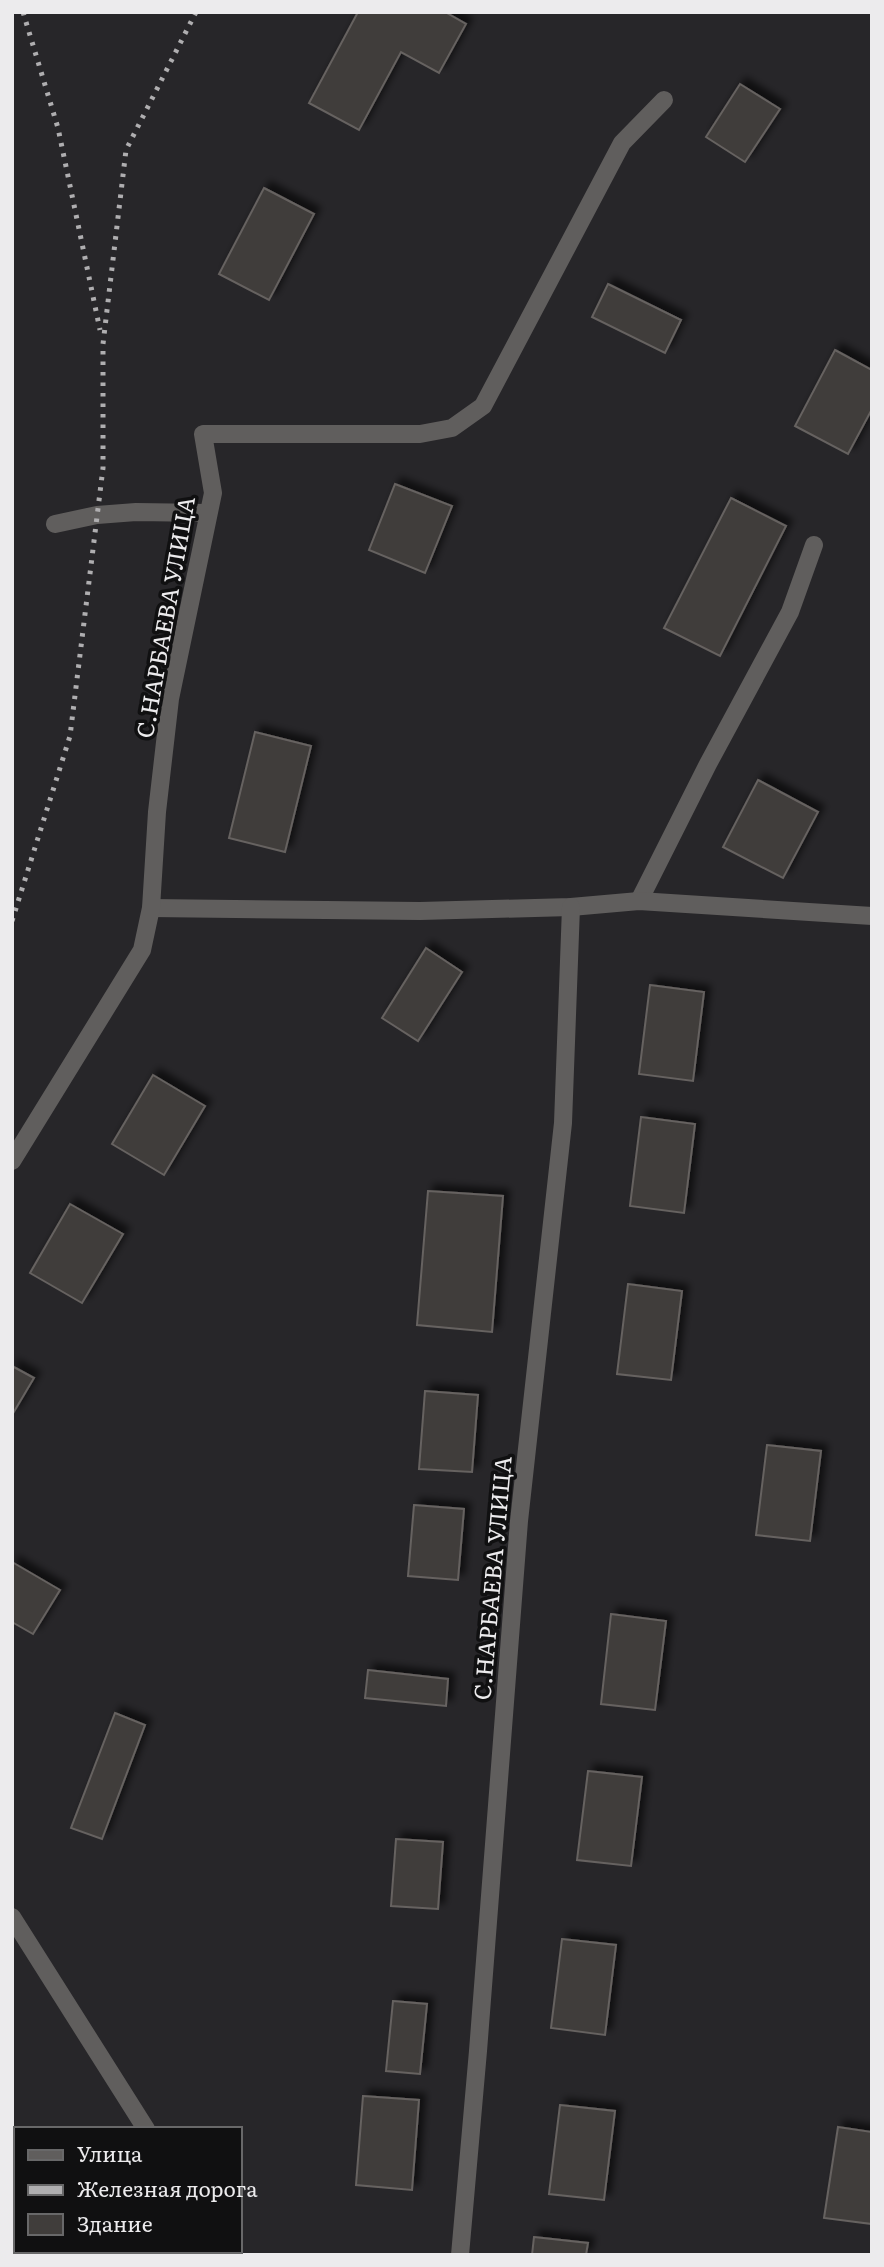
<svg xmlns="http://www.w3.org/2000/svg" width="884" height="2267" font-family="Literata,serif">
	<style>
		.building { fill: #403d3b; stroke: #666260; stroke-width: 2; filter: url(#shadow) }
		.lines { fill: none; stroke-linecap: round; stroke-linejoin: round }
		.minor { stroke: #605e5d; stroke-width: 18 }
		.rail { stroke: #afaeb0; stroke-width: 5; stroke-dasharray: 3.5 7; stroke-linecap: butt }
		.labels { text-anchor: middle; dominant-baseline: central; stroke-width: 7; stroke-linejoin: round; paint-order: stroke }
		.street-label { font-size: 23px; fill: #ecebed; stroke: #101011 }
	</style>
	<defs>
		<filter id="shadow"><feDropShadow dx="6" dy="-6" stdDeviation="3.5" flood-color="#0009"/></filter>
	</defs>
	<rect width="100%" height="100%" fill="#272629"/>
	<g class="building">
		<path d="M358,12H445L466,24L439,73L401,52L359,130L309,103Z"/>
		<path d="M740,84L780,109L745,162L706,137Z"/>
		<path d="M264,188L314,214L269,300L219,274Z"/>
		<path d="M608,284L681,320L665,353L592,317Z"/>
		<path d="M835,350L872,370V409L848,454L795,426Z"/>
		<path d="M395,484L452,506L425,573L369,550Z"/>
		<path d="M731,498L786,526L720,656L664,628Z"/>
		<path d="M255,732L311,746L285,852L229,838Z"/>
		<path d="M758,780L818,812L783,878L723,847Z"/>
		<path d="M426,948L462,972L418,1041L382,1018Z"/>
		<path d="M650,985L704,992L693,1081L639,1074Z"/>
		<path d="M153,1075L205,1106L164,1175L112,1144Z"/>
		<path d="M641,1117L695,1124L684,1213L630,1206Z"/>
		<path d="M428,1191L503,1196L492,1332L417,1325Z"/>
		<path d="M70,1204L123,1234L82,1303L30,1273Z"/>
		<path d="M628,1284L682,1291L671,1380L617,1374Z"/>
		<path d="M12,1366L34,1378L12,1415Z"/>
		<path d="M425,1391L478,1395L472,1472L419,1469Z"/>
		<path d="M767,1445L821,1451L810,1541L756,1535Z"/>
		<path d="M414,1505L464,1509L458,1580L408,1576Z"/>
		<path d="M12,1562L60,1590L33,1634L12,1622Z"/>
		<path d="M611,1614L666,1621L655,1710L601,1704Z"/>
		<path d="M368,1670L448,1679L446,1706L365,1698Z"/>
		<path d="M115,1713L145,1725L102,1839L71,1828Z"/>
		<path d="M588,1771L642,1777L631,1866L577,1860Z"/>
		<path d="M396,1839L443,1842L438,1909L391,1906Z"/>
		<path d="M562,1939L616,1945L605,2035L551,2028Z"/>
		<path d="M393,2001L427,2004L420,2074L386,2071Z"/>
		<path d="M363,2096L419,2100L412,2190L356,2185Z"/>
		<path d="M560,2105L615,2111L604,2200L549,2194Z"/>
		<path d="M838,2127L872,2132V2224L824,2218Z"/>
		<path d="M534,2237L588,2243L586,2255H532Z"/>
	</g>
	<g class="lines">
		<g class="minor">
			<path d="M55,524L97,515L136,512L208,513"/>
			<path d="M639,901L708,764L790,612L814,545"/>
			<path d="M151,908L420,911L571,907L639,901L872,916"/>
			<path d="M12,1161L142,950L151,908L157,812L170,699L213,493L203,434H420L452,428L483,406L622,143L664,100"/>
			<path d="M12,1917L146,2129"/>
			<path d="M224,2251L226,2255"/>
			<path d="M460,2255L478,2051L519,1521L563,1123L571,907"/>
		</g>
		<g class="rail">
			<path d="M23,12L58,128L100,330"/>
			<path d="M12,921L70,736L103,468V344L126,150L196,12"/>
		</g>
	</g>
	<g class="labels">
		<g class="street-label">
			<text transform="translate(164 617) rotate(-80)">С.НАРБАЕВА УЛИЦА</text>
			<text transform="translate(491 1578) rotate(-85)">С.НАРБАЕВА УЛИЦА</text>
		</g>
	</g>
	<rect width="884" height="2267" fill="none" stroke="#ecebed" stroke-width="28"/>
	<rect x="14" y="2127" width="228" height="126" fill="#101011" stroke="#686869" stroke-width="2"/>
	<rect x="28" y="2150" width="35" height="10" fill="#605e5d" stroke="#686869" stroke-width="2"/>
	<text x="77" y="2162" font-size="21" fill="#ecebed">Улица</text>
	<rect x="28" y="2185" width="35" height="10" fill="#afaeb0" stroke="#686869" stroke-width="2"/>
	<text x="77" y="2197" font-size="21" fill="#ecebed">Железная дорога</text>
	<rect x="28" y="2214" width="35" height="21" fill="#403d3b" stroke="#686869" stroke-width="2"/>
	<text x="77" y="2232" font-size="21" fill="#ecebed">Здание</text>
</svg>
